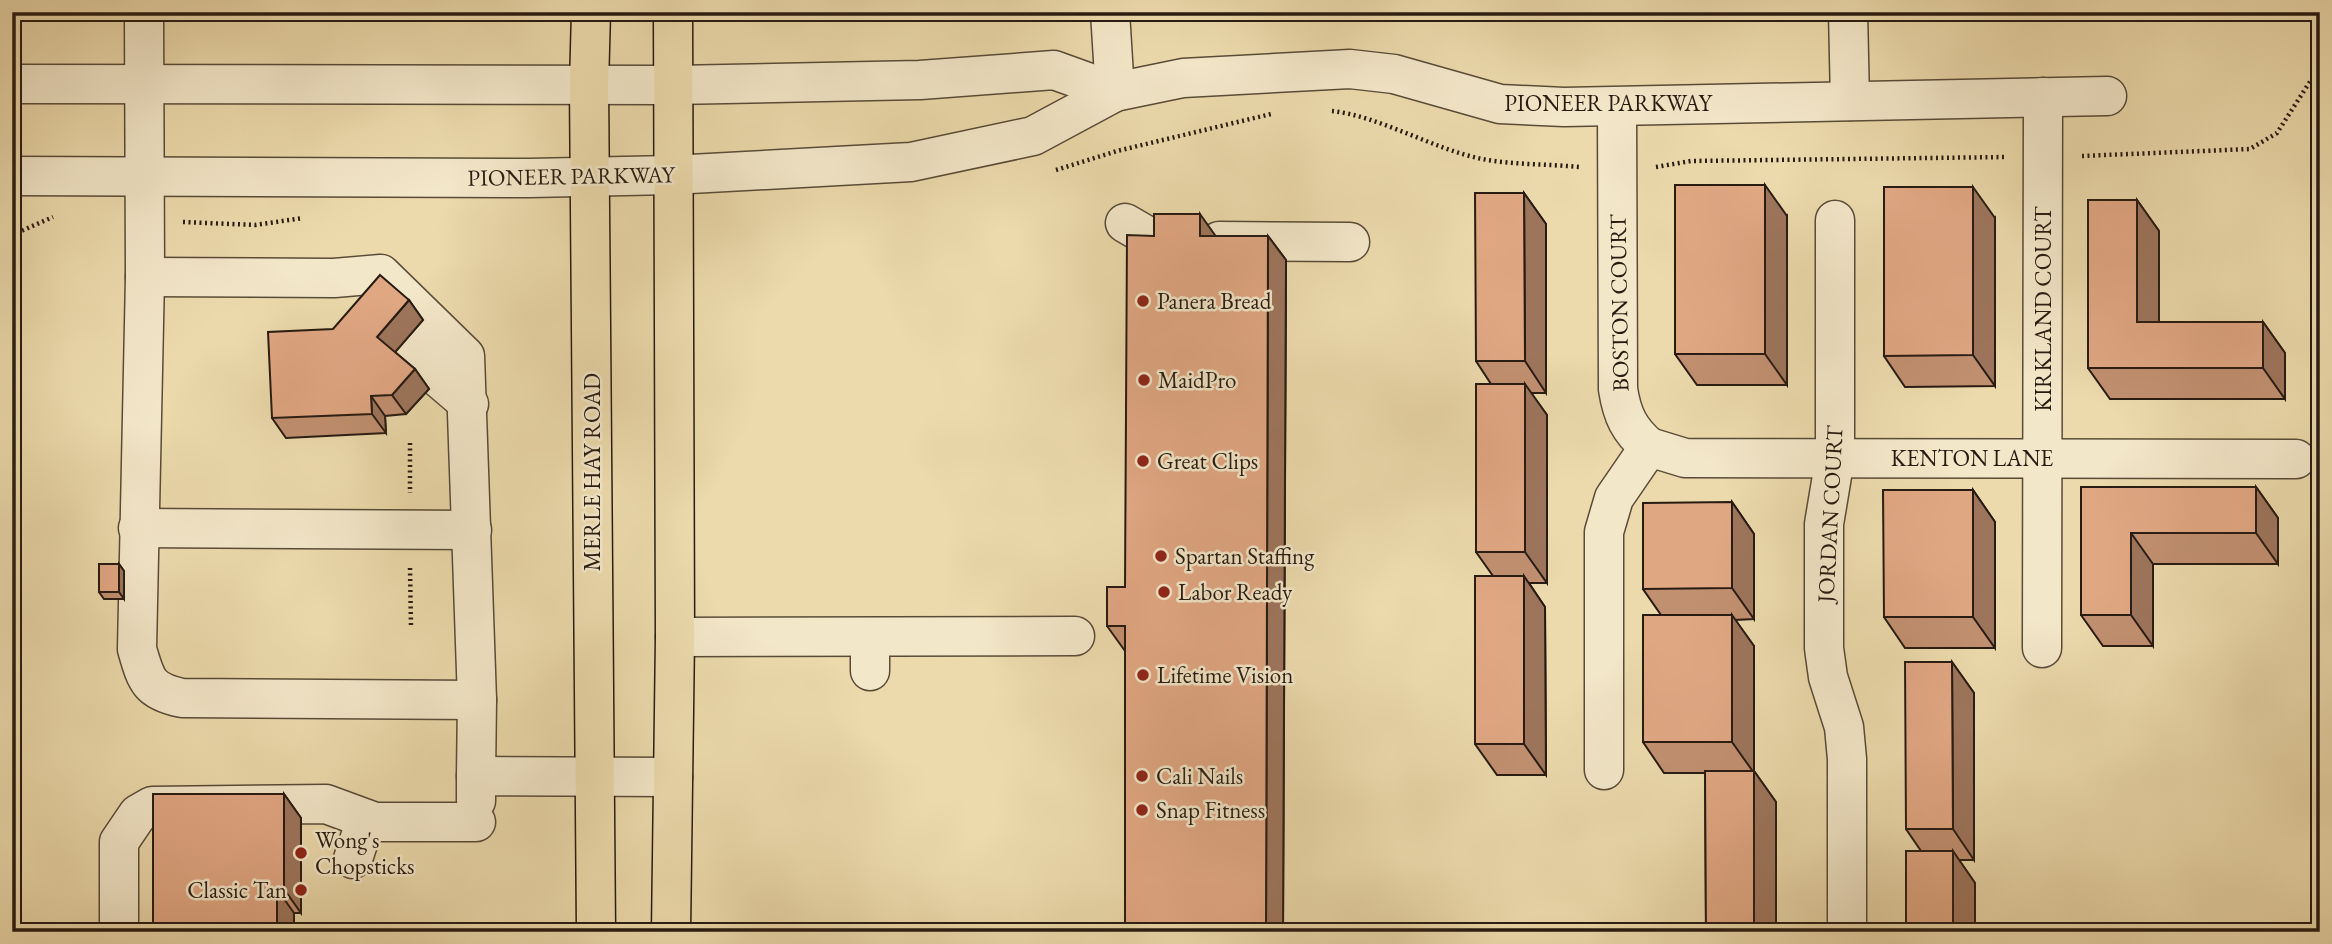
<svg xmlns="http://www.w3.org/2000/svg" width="2332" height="944" font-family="'EB Garamond',serif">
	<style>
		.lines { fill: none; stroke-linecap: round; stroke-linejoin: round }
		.minor-casing { stroke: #594b38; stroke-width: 41 }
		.major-casing { stroke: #281b12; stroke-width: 41 }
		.path { stroke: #281b12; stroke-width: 4.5; stroke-dasharray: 2 3.5; stroke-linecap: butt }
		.minor { stroke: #f3e7c9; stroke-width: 38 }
		.major { stroke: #ecdaac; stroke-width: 38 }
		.wall { fill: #c19071; stroke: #281b12; stroke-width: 2 }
		.shaded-wall { fill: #9d755c; stroke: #281b12; stroke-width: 2 }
		.building { fill: #e0a783; stroke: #281b12; stroke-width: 2 }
		.poi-dot { fill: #8f2418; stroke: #f3e7c9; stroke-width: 2.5 }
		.labels { text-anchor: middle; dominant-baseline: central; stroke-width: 5; stroke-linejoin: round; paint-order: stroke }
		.street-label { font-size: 23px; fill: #281b12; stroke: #f3e7c9 }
		.poi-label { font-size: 23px; fill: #281b12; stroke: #f3e7c9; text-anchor: start }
	</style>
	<rect width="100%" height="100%" fill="#ecdaac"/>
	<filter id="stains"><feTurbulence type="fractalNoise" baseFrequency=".00286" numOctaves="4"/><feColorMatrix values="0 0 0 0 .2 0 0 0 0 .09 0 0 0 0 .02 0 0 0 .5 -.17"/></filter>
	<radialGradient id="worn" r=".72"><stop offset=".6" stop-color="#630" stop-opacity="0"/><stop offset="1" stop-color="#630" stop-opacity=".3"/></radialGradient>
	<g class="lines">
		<g class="minor-casing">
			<g id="minor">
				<path d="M144,12L145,277L137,649C146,680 148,691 182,698L477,700"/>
				<path d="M1110,12L1115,92"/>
				<path d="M1848,12L1850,101"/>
				<path d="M12,84L674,85L920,80L1054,70L1115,92"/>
				<path d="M12,176L530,178L672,175L911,162L1033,136L1115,92L1183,78L1350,69L1394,74L1500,104L1564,107L2107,96"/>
				<path d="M1835,220V458L1824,524V648L1828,677L1844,727L1847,759V932"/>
				<path d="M1125,223L1156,241H1171"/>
				<path d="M1219,241L1350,242"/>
				<path d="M145,277L334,278L381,274L465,356L477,700L476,776"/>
				<path d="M401,346L469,404"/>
				<path d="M1649,447L1685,458L2296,459"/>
				<path d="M138,528L472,530"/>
				<path d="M675,637L1075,636"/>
				<path d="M870,637V671"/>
				<path d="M2042,648L2043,97"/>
				<path d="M1604,770V532L1614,498L1649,447C1629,430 1622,415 1618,389L1617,107"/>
				<path d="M476,801V776L673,777"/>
				<path d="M353,859L366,819"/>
				<path d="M119,932V842L138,814L152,806L326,804L375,822H476"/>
			</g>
		</g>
		<g class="major-casing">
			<g id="major">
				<path d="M591,12L589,85L596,932"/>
				<path d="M671,932L675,637L673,12"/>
			</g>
		</g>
		<g class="path">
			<path d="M1332,111C1379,116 1433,149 1482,159C1514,165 1548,164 1580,167"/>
			<path d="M2082,156L2250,149L2277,133L2320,66"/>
			<path d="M1656,167L1691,161L2007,157"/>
			<path d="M1056,170L1117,151L1271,114"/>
			<path d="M183,222L255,225L303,218"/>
			<path d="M12,235L53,217"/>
			<path d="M410,443V493"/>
			<path d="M410,568L411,627"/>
		</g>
		<use href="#minor" class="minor"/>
		<use href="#major" class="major"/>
	</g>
	<g class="wall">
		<path d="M1524,193L1546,224V393H1531L1547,415V583H1529L1545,607L1546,775H1497L1475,744L1493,576L1476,552L1491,384L1476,361Z"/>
		<path d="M2137,200L2159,231V322H2263L2285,353V399H2110L2088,368Z"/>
		<path d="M1787,216V385H1697L1675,354Z"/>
		<path d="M1995,218V386L1905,387L1884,356Z"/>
		<path d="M1215,236H1268L1286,260L1283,932H1125V651L1107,626L1125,587Z"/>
		<path d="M409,300L423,320L395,352L415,369L429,389L406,414L385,416L386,433L286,438L272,418L333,329Z"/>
		<path d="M2081,487H2256L2278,518V564H2153V646H2103L2081,615Z"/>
		<path d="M1973,490L1995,522V648H1905L1884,617Z"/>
		<path d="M1732,502L1754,534V619L1735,620L1754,646V771L1776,802V932H1706L1705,773H1664L1643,742L1661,615L1643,589Z"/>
		<path d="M119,564L124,571V599H104L99,592Z"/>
		<path d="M1952,662L1974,693V860H1959L1975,883V932H1906L1921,851L1906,829Z"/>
		<path d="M284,794L301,818V913H294V932H153Z"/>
	</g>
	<g class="shaded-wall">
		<path d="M1765,185L1787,216V385L1765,354Z"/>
		<path d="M1973,187L1995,218V386L1973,355Z"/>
		<path d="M1524,193L1546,224V393L1525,361Z"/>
		<path d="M2137,200L2159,231V353L2137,322Z"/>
		<path d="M1200,214L1217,238L1200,236Z"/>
		<path d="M1268,236L1286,260L1283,932H1266Z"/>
		<path d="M409,300L423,320L391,357L377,337Z"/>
		<path d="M2263,322L2285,353V399L2263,368Z"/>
		<path d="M415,369L429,389L406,414L392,395Z"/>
		<path d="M1525,384L1547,415V583L1525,552Z"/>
		<path d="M371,396L385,416L386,433L372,414Z"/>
		<path d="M2256,487L2278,518V564L2256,533Z"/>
		<path d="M1973,490L1995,522V648L1973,617Z"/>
		<path d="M1732,502L1754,534V619L1732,588Z"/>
		<path d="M2131,533L2153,564V646L2131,615Z"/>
		<path d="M119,564L124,571V599L119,592Z"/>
		<path d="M1524,576L1545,607L1546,775L1524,744Z"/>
		<path d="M1732,615L1754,646V771L1776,802V932H1754V773L1732,742Z"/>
		<path d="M1952,662L1974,693V860L1953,829Z"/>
		<path d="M284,794L301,818V913L284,889Z"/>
		<path d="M1953,851L1975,883V932H1953Z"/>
		<path d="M277,889L294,913V932H277Z"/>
	</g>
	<g class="building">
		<rect x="1675" y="185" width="90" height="169"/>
		<path d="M1884,187H1973V355L1884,356Z"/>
		<path d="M1475,193H1524L1525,361H1476Z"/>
		<path d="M2088,200H2137V322H2263V368H2088Z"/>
		<path d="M1154,214H1200V236H1268L1266,932H1125V626H1107V587H1125L1127,235L1154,236Z"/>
		<path d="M380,275L409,300L377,337L415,369L392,395L371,396L372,414L272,418L268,332L333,329Z"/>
		<rect x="1476" y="384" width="49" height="168"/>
		<path d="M2081,487H2256V533H2131V615H2081Z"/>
		<path d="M1883,490H1973V617H1884Z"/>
		<path d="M1732,502V588L1643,589V503Z"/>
		<rect x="99" y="564" width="20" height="28"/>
		<rect x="1475" y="576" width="49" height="168"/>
		<rect x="1643" y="615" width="89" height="127"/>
		<path d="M1905,662H1952L1953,829H1906Z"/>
		<path d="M1705,771H1754V932H1706Z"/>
		<path d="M153,794H284V889H277V932H153Z"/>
		<rect x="1906" y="851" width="47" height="81"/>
	</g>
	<g class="poi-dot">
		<circle cx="1143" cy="301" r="7"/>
		<circle cx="1144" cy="380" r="7"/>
		<circle cx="1143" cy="461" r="7"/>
		<circle cx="1161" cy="556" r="7"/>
		<circle cx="1164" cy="592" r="7"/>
		<circle cx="1143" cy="675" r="7"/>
		<circle cx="1142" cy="776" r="7"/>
		<circle cx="1142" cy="810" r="7"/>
		<circle cx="301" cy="853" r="7"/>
		<circle cx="301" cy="890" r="7"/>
	</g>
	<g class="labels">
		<g class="street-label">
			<text x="1608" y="103">PIONEER PARKWAY</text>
			<text transform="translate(571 176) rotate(-1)">PIONEER PARKWAY</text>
			<text transform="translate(1619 303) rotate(-91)">BOSTON COURT</text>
			<text transform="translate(2043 309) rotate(-90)">KIRKLAND COURT</text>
			<text x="1972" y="458">KENTON LANE</text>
			<text transform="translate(592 472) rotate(-90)">MERLE HAY ROAD</text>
			<text transform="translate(1830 514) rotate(-87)">JORDAN COURT</text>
		</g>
		<g class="poi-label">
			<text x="1157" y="301">Panera Bread</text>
			<text x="1158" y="380">MaidPro</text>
			<text x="1157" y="461">Great Clips</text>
			<text x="1175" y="556">Spartan Staffing</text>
			<text x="1178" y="592">Labor Ready</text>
			<text x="1157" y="675">Lifetime Vision</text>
			<text x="1156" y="776">Cali Nails</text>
			<text x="1156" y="810">Snap Fitness</text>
			<text x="315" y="840">Wong's<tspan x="315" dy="26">Chopsticks</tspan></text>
			<text x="287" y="890" text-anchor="end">Classic Tan</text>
		</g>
	</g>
	<rect width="2332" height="944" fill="none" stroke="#ecdaac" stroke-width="42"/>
	<rect x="14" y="14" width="2304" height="916" fill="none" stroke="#281b12" stroke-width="3.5"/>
	<rect x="21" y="21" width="2290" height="902" fill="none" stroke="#281b12" stroke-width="2"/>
	<rect width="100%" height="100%" filter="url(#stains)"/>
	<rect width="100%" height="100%" fill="url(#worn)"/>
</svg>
